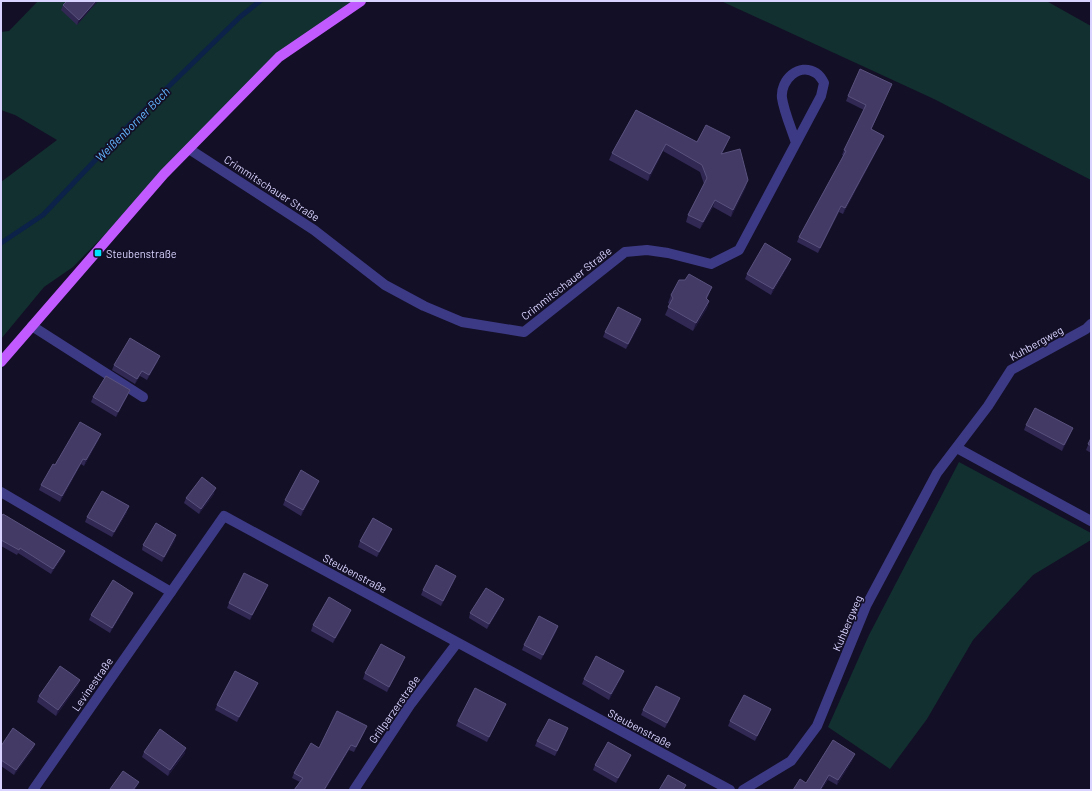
<svg xmlns="http://www.w3.org/2000/svg" width="1092" height="791" font-family="Barlow,sans-serif">
	<style>
		.green { fill: #12302f }
		.lines { fill: none; stroke-linecap: round; stroke-linejoin: round }
		.stream { stroke: #0c2248; stroke-width: 5 }
		.minor { stroke: #3d3a85; stroke-width: 10 }
		.major { stroke: #c25bff; stroke-width: 10 }
		.wall { fill: #312854 }
		.shaded-wall { fill: #1d163a }
		.building { fill: #433a66; stroke: #5a527e }
		.poi-dot { fill: #00e5ff; stroke: #130f26; stroke-width: 1.5 }
		.labels { text-anchor: middle; dominant-baseline: central; stroke-width: 3.5; stroke-linejoin: round; paint-order: stroke }
		.street-label { font-size: 11px; fill: #d9d4ff; stroke: #130f26 }
		.poi-label { font-size: 11px; fill: #d9d4ff; stroke: #130f26; text-anchor: start }
		.water-label { font-size: 12px; font-style: italic; fill: #62b6ff; stroke: #130f26 }
	</style>
	<rect width="100%" height="100%" fill="#130f26"/>
	<g class="green">
		<path d="M38,1H353L279,57L73,267L44,287L1,339V182L57,140L15,115L1,110V32L9,31Z"/>
		<path d="M721,1H1046L1050,3L1091,26V180L934,99Z"/>
		<path d="M959,462L1091,533V540L1033,575L973,640L927,719L890,769L828,727L869,635Z"/>
	</g>
	<g class="lines">
		<path class="stream" d="M1,243L43,215L125,129L240,17L260,1"/>
		<g class="minor">
			<path d="M189,149L314,230L385,285L424,306L462,322L524,332L625,252L647,250L668,253L711,264L739,250L821,96L824,83C822,79 819,75 816,73C799,62 780,80 782,98C784,112 792,130 796,143"/>
			<path d="M32,326L143,397"/>
			<path d="M957,448L1091,521"/>
			<path d="M1,492L171,592L224,516L730,790"/>
			<path d="M33,790L171,592"/>
			<path d="M354,790L410,705L457,643"/>
			<path d="M743,790L791,761L817,726L866,606L937,473L988,406L1011,370L1086,329L1091,324"/>
		</g>
		<path class="major" d="M1,362L164,174L279,57L361,1"/>
	</g>
	<g class="wall">
		<path d="M67,1H98L97,2L77,25L61,10L63,5Z"/>
		<path d="M892,84L871,130L884,136L882,141L843,214L839,212L818,253L797,242L799,237L844,156L842,155L844,150L864,110L846,101L848,96Z"/>
		<path d="M636,110L697,142L727,144L722,153L746,187L731,217L713,207L700,229L686,222L688,215L704,184L700,172L663,151L648,181L609,160L612,153Z"/>
		<path d="M789,264L771,295L745,279L747,274Z"/>
		<path d="M712,287L707,299L709,301L707,308L693,331L665,315L670,304L668,303L671,295Z"/>
		<path d="M641,319L640,324L626,349L603,337L605,332Z"/>
		<path d="M158,361L147,380L140,376L135,384L112,370L114,365Z"/>
		<path d="M130,390L128,395L116,417L91,402L93,397Z"/>
		<path d="M1026,425L1071,433L1062,451L1024,430Z"/>
		<path d="M1091,438V453L1086,450Z"/>
		<path d="M99,439L84,466L81,464L60,502L39,490L41,485L55,465Z"/>
		<path d="M319,481L317,486L301,516L283,505L285,500Z"/>
		<path d="M214,494L199,514L184,503L186,498Z"/>
		<path d="M127,512L112,537L85,522L87,517Z"/>
		<path d="M1,517L65,551L63,556L51,574L18,553L17,555L1,546Z"/>
		<path d="M390,534L377,557L358,547L360,541Z"/>
		<path d="M175,540L162,562L142,550L143,545Z"/>
		<path d="M454,581L441,606L421,595L423,590Z"/>
		<path d="M266,590L250,620L227,608L229,603Z"/>
		<path d="M131,598L110,633L89,620L91,615Z"/>
		<path d="M502,604L487,629L469,618L470,613Z"/>
		<path d="M349,615L333,643L311,631L313,625Z"/>
		<path d="M558,626L556,632L541,660L522,650L524,645Z"/>
		<path d="M403,662L387,692L363,679L365,673Z"/>
		<path d="M622,676L609,700L582,684L584,679Z"/>
		<path d="M80,680L78,685L56,716L37,702L39,696Z"/>
		<path d="M258,683L256,688L237,722L215,710L217,705Z"/>
		<path d="M506,704L504,709L487,742L456,726L458,721Z"/>
		<path d="M678,704L665,728L641,715L643,710Z"/>
		<path d="M771,709L769,714L755,741L728,726L730,721Z"/>
		<path d="M365,731L354,752L349,750L325,790H294L300,782L292,778L294,773L319,748Z"/>
		<path d="M566,734L555,756L535,746L537,741Z"/>
		<path d="M35,744L33,749L14,775L1,766V746Z"/>
		<path d="M144,752L185,753L168,776L142,757Z"/>
		<path d="M853,759L837,785L828,780L821,790H793Z"/>
		<path d="M629,760L616,783L593,770L595,765Z"/>
	</g>
	<g class="shaded-wall">
		<path d="M96,1H98L97,2L77,25L79,20Z"/>
		<path d="M892,84L890,89L869,134L871,129Z"/>
		<path d="M884,136L882,141L843,214L845,208Z"/>
		<path d="M730,137L727,144L719,161L721,154Z"/>
		<path d="M666,144L663,151L648,181L650,174Z"/>
		<path d="M748,180L746,187L731,217L733,210Z"/>
		<path d="M715,200L713,207L700,229L703,222Z"/>
		<path d="M841,206L839,212L818,253L820,248Z"/>
		<path d="M791,259L789,264L771,295L773,289Z"/>
		<path d="M709,301L707,308L693,331L696,323Z"/>
		<path d="M641,319L640,324L626,349L628,344Z"/>
		<path d="M160,356L158,361L147,380L149,375Z"/>
		<path d="M142,371L140,376L135,384L137,379Z"/>
		<path d="M130,390L128,395L116,417L118,412Z"/>
		<path d="M1073,428L1071,433L1062,451L1064,445Z"/>
		<path d="M101,434L99,439L84,466L86,460Z"/>
		<path d="M83,459L81,464L60,502L62,496Z"/>
		<path d="M319,481L317,486L301,516L303,510Z"/>
		<path d="M216,488L214,494L199,514L201,509Z"/>
		<path d="M129,506L127,512L112,537L114,532Z"/>
		<path d="M392,529L390,534L377,557L379,552Z"/>
		<path d="M176,535L175,540L162,562L164,557Z"/>
		<path d="M65,551L63,556L51,574L53,569Z"/>
		<path d="M456,576L454,581L441,606L443,601Z"/>
		<path d="M268,585L266,590L250,620L252,615Z"/>
		<path d="M133,593L131,598L110,633L112,628Z"/>
		<path d="M504,599L502,604L487,629L489,624Z"/>
		<path d="M351,610L349,615L333,643L335,638Z"/>
		<path d="M558,626L556,632L541,660L543,655Z"/>
		<path d="M405,657L403,662L387,692L389,687Z"/>
		<path d="M624,671L622,676L609,700L611,694Z"/>
		<path d="M80,680L78,685L56,716L58,710Z"/>
		<path d="M258,683L256,688L237,722L239,717Z"/>
		<path d="M680,698L678,704L665,728L667,723Z"/>
		<path d="M506,704L504,709L487,742L489,737Z"/>
		<path d="M771,709L769,714L755,741L757,736Z"/>
		<path d="M367,726L365,731L354,752L356,747Z"/>
		<path d="M568,728L566,734L555,756L557,751Z"/>
		<path d="M35,744L33,749L14,775L16,770Z"/>
		<path d="M351,745L349,750L325,790H324Z"/>
		<path d="M186,748L185,753L168,776L170,770Z"/>
		<path d="M855,754L853,759L837,785L838,780Z"/>
		<path d="M631,755L629,760L616,783L618,778Z"/>
		<path d="M829,775L828,780L821,790H820Z"/>
		<path d="M139,782L137,787L135,790H133Z"/>
	</g>
	<g class="building">
		<path d="M67,1H96L79,20L63,5Z"/>
		<path d="M860,69L892,84L871,129L884,136L845,208L841,206L820,248L799,237L846,151L844,150L866,105L848,96Z"/>
		<path d="M636,110L697,142L706,125L730,137L721,154L740,149L748,180L733,210L715,200L703,222L688,215L707,178L702,165L666,144L650,174L612,153Z"/>
		<path d="M765,243L791,259L773,289L747,274Z"/>
		<path d="M689,274L712,287L706,298L709,301L696,323L668,307L673,298L671,295L679,280H685Z"/>
		<path d="M618,307L641,319L628,344L605,332Z"/>
		<path d="M130,338L160,356L149,375L142,371L137,379L114,365Z"/>
		<path d="M106,376L130,390L118,412L93,397Z"/>
		<path d="M1035,408L1073,428L1064,445L1026,425Z"/>
		<path d="M80,422L101,434L86,460L83,459L62,496L41,485L53,464L55,465Z"/>
		<path d="M1091,438V446L1088,444Z"/>
		<path d="M301,470L319,481L303,510L285,500Z"/>
		<path d="M202,477L216,488L201,509L186,498Z"/>
		<path d="M102,491L129,506L114,532L87,517Z"/>
		<path d="M3,514L65,551L53,569L20,548L19,550L1,540V517Z"/>
		<path d="M373,518L392,529L379,552L360,541Z"/>
		<path d="M156,523L176,535L164,557L143,545Z"/>
		<path d="M436,565L456,576L443,601L423,590Z"/>
		<path d="M244,573L268,585L252,615L229,603Z"/>
		<path d="M113,580L133,593L112,628L91,615Z"/>
		<path d="M486,588L504,599L489,624L470,613Z"/>
		<path d="M329,597L351,610L335,638L313,625Z"/>
		<path d="M539,616L558,626L543,655L524,645Z"/>
		<path d="M381,644L405,657L389,687L365,673Z"/>
		<path d="M596,656L624,671L611,694L584,679Z"/>
		<path d="M60,666L80,680L58,710L39,696Z"/>
		<path d="M235,671L258,683L239,717L217,705Z"/>
		<path d="M656,686L680,698L667,723L643,710Z"/>
		<path d="M475,688L506,704L489,737L458,721Z"/>
		<path d="M744,695L771,709L757,736L730,721Z"/>
		<path d="M337,711L367,726L356,747L351,745L324,790H294L303,778L294,773L311,743L319,748Z"/>
		<path d="M549,719L568,728L557,751L537,741Z"/>
		<path d="M13,728L35,744L16,770L1,760V746Z"/>
		<path d="M160,729L186,748L170,770L144,752Z"/>
		<path d="M833,740L855,754L838,780L829,775L820,790H793L800,779L806,783Z"/>
		<path d="M608,742L631,755L618,778L595,765Z"/>
		<path d="M123,771L139,782L133,790H111L110,789Z"/>
		<path d="M668,775L686,785L683,790H659Z"/>
	</g>
	<rect class="poi-dot" x="94" y="249" width="8" height="8" rx="2"/>
	<g class="labels">
		<g class="street-label">
			<text transform="translate(272 188) rotate(33)">Crimmitschauer Straße</text>
			<text transform="translate(566 283) rotate(-38)">Crimmitschauer Straße</text>
			<text transform="translate(1036 343) rotate(-29)">Kuhbergweg</text>
			<text transform="translate(355 573) rotate(28)">Steubenstraße</text>
			<text transform="translate(847 623) rotate(-67)">Kuhbergweg</text>
			<text transform="translate(92 684) rotate(-55)">Levinestraße</text>
			<text transform="translate(394 709) rotate(-55)">Grillparzerstraße</text>
			<text transform="translate(640 728) rotate(28)">Steubenstraße</text>
		</g>
		<g class="poi-label">
			<text x="106" y="253">Steubenstraße</text>
		</g>
		<g class="water-label">
			<text transform="translate(132 124) rotate(-45)">Weißenborner Bach</text>
		</g>
	</g>
	<rect width="1092" height="791" fill="none" stroke="#d9d4ff" stroke-width="4"/>
</svg>
